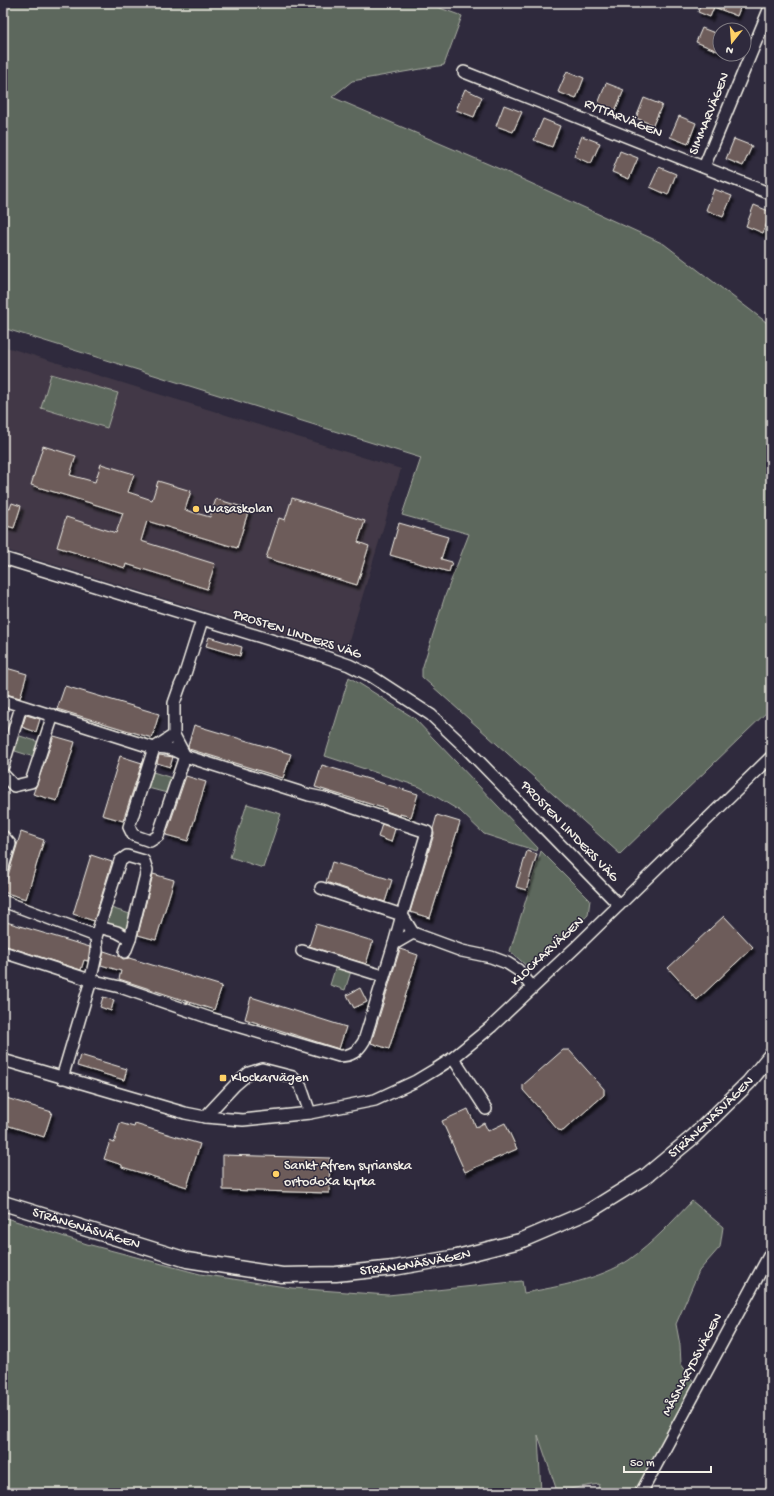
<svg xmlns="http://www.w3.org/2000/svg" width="774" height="1496" font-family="'Gochi Hand',sans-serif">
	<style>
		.built { fill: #423946 }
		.green { fill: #5d685d; stroke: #a8aca2 }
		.building { fill: #6d5b5a; stroke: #f4f1e8; filter: url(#shadow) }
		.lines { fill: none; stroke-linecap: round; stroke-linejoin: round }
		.minor-casing { stroke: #f4f1e8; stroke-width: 14 }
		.major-casing { stroke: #f4f1e8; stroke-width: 17 }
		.minor { stroke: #2f2a3d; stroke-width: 11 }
		.major { stroke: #2f2a3d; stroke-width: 14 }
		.poi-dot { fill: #ffd166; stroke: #2f2a3d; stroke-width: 1.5 }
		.labels { text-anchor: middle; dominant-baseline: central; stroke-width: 3; stroke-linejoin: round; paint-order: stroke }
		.street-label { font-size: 14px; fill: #f4f1e8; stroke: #2f2a3d }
		.poi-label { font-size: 14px; fill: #f4f1e8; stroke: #2f2a3d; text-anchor: start }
	</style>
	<defs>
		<filter id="shadow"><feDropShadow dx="2.5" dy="4.5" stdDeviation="1" flood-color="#0009"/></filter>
	</defs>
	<rect width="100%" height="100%" fill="#2f2a3d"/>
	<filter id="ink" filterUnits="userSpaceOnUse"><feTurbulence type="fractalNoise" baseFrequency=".025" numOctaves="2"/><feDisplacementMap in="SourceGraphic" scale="8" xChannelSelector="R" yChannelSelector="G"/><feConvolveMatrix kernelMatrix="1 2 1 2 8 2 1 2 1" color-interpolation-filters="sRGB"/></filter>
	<g filter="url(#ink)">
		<path class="built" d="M3,346L401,469L345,654L3,549Z"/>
		<g class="green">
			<path d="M3,3H426L462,16L444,65L352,81L332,97L502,170L664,244L766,322L771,325V708L620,854L422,677V669L445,596L469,534L402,515L421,458L3,328Z"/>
			<path d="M51,374L118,393L107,428L41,408Z"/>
			<path d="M349,677L414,718L538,848L537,851L484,834L460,811L420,787L325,756Z"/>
			<path d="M20,736L39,742L34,757L15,751Z"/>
			<path d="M153,772L172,778L167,793L148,788Z"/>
			<path d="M247,804L281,814L263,868L230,857Z"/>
			<path d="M541,851L590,900L588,915L531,970L510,951Z"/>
			<path d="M111,908L130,914L126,930L107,924Z"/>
			<path d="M336,966L351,971L345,990L330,985Z"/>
			<path d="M692,1201L723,1227L720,1247L699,1271L676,1324L680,1345L681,1364L694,1382L637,1493H597L599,1484L557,1491L538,1435L541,1493H3V1217L87,1244L200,1274L292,1288L388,1295L522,1281L524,1293C557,1287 601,1279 629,1260C653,1243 672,1222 692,1201Z"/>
		</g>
		<g class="building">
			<path d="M701,3H742L737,16L714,7L710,17L698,12Z"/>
			<path d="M702,28L720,35V52L696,42Z"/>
			<path d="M567,71L584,78L576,99L558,92Z"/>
			<path d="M606,83L624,90L615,111L598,104Z"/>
			<path d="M465,89L482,97L474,117L456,110Z"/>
			<path d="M644,98L662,105L653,125L636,118Z"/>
			<path d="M504,105L522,112L513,132L496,126Z"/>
			<path d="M679,116L696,123L688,144L670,137Z"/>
			<path d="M543,119L560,126L552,147L534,140Z"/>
			<path d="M582,136L600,143L591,164L574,156Z"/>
			<path d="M734,139L752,146L743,166L726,159Z"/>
			<path d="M620,151L638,158L629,179L612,172Z"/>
			<path d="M659,167L676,174L668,195L650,187Z"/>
			<path d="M714,189L732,196L723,217L706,210Z"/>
			<path d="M754,205L771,212L763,233L746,226Z"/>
			<path d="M43,446L76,456L70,475L95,482L101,464L134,474L128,492L152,500L158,481L191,491L185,510L210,517L216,499L249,509L237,548L147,521L141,541L215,564L207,589L126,564L125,568L57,547L66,517L116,533L123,513L31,485Z"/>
			<path d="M292,498L365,521L358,542L369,546L357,585L266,558L279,518L285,520Z"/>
			<path d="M12,503L21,506L14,528L3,525V506L10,508Z"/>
			<path d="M399,523L448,537L441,559L452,562L449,572L390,555Z"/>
			<path d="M209,637L242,647L240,656L206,646Z"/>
			<path d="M3,667L27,674L20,698L3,693Z"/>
			<path d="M65,686L159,714L152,738L57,709Z"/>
			<path d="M26,715L40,719L36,732L22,727Z"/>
			<path d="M194,725L291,754L283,778L189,749L188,746Z"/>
			<path d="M54,736L75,742L57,801L33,794Z"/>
			<path d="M159,755L173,757L170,767L157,763Z"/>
			<path d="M120,756L142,763L123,821L102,815Z"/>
			<path d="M322,765L418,794L411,817L400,814V816L386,811V809L315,787Z"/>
			<path d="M186,776L206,782L188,841L166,835Z"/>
			<path d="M437,815L460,822L430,918L410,912L434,834L433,829Z"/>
			<path d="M382,824L395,829L391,842L378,837Z"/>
			<path d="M21,832L44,840L26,899L3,892Z"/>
			<path d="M527,851L537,854L526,890L516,887Z"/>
			<path d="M91,855L112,862L94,921L73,914Z"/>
			<path d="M332,862L392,880L385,902L326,882Z"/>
			<path d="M153,874L174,880L156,940L138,935Z"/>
			<path d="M724,916L753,947L697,1000L668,968Z"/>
			<path d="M3,921L90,947L88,961L84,960L81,970L3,945Z"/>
			<path d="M316,924L373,941L366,964L309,946Z"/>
			<path d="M400,949L418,955L389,1049L371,1043Z"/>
			<path d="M104,951L119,956L123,959L129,958L222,986L214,1010L119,979L121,971L101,965Z"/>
			<path d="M360,988L367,1002L354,1008L347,995Z"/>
			<path d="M103,997L114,1000L111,1011L100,1007Z"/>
			<path d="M251,997L346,1027L339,1049L245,1019Z"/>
			<path d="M563,1050H569L604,1089V1095L563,1131L558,1130L523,1090V1085Z"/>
			<path d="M80,1055L127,1069L124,1080L77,1066Z"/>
			<path d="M3,1097L52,1112L44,1137L3,1124Z"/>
			<path d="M468,1109L476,1127L484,1123L488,1131L505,1123L517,1149L465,1172L442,1121Z"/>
			<path d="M120,1123L134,1127L135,1124L200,1144L187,1187L122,1167V1165L104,1159L110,1141L114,1143Z"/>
			<path d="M223,1155L330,1158L329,1193L223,1190Z"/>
		</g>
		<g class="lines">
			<g class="minor-casing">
				<g id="minor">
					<path d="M464,72L771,194"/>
					<path d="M704,167L771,5"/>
					<path d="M3,558L320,655L349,665L371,676L431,715L467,749L619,905"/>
					<path d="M3,700L154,748C166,746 175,750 185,756L309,795L324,798L427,832L402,915L413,933"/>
					<path d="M174,735L154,748L129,827L133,835L150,841L158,836L185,756L174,735V703L180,686L184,677L202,620"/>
					<path d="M3,766L20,710L23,707"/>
					<path d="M3,774L14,786L31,782L53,715"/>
					<path d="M3,836L10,844L3,867"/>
					<path d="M321,888L402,915L394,944"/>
					<path d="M3,901L96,936L97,951L89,987L62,1078"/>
					<path d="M99,927L120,861L127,856L144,861L147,870L130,939"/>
					<path d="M97,934L99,927L117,932L130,939L125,952"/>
					<path d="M302,951L383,976"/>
					<path d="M3,952L90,980L120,987L210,1018L339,1056C352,1056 358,1051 364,1041L394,944L413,933L462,951L491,957L507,963L518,970L532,987"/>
					<path d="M453,1058L486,1109"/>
					<path d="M3,1060L185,1113L205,1117L243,1120L310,1113L375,1100L416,1081L436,1069L453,1058L492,1026L576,947L771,757"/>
					<path d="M205,1117L235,1085L249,1073L262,1069L293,1077L301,1087L310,1113"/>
					<path d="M641,1493L771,1252"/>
				</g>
			</g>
			<g class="major-casing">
				<g id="major">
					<path id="s1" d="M3,1203L187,1260L282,1275L336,1274L394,1268L457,1257L520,1241L588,1212L646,1176L693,1137L749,1082L771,1055"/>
				</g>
			</g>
			<use href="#minor" class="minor"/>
			<use href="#major" class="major"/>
		</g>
	</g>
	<g class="poi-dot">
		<circle cx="196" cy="509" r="4"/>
		<rect x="219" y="1074" width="8" height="8" rx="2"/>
		<circle cx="276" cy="1174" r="4"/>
	</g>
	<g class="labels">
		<g class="street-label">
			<text transform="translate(710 114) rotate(-68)">SIMMARVÄGEN</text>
			<text transform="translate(623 119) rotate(22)">RYTTARVÄGEN</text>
			<text transform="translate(297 635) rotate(18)">PROSTEN LINDERS VÄG</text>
			<text transform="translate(569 832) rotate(46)">PROSTEN LINDERS VÄG</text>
			<text transform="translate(548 952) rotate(-43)">KLOCKARVÄGEN</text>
			<text stroke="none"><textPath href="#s1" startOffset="760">STRÄNGNÄSVÄGEN</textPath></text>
			<text stroke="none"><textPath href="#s1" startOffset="87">STRÄNGNÄSVÄGEN</textPath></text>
			<text stroke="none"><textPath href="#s1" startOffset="423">STRÄNGNÄSVÄGEN</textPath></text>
			<text transform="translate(693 1365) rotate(-62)">MÅSNARYDSVÄGEN</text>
		</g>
		<g class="poi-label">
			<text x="204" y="509">Wasaskolan</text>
			<text x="231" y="1078">Klockarvägen</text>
			<text x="284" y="1166">Sankt Afrem syrianska<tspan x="284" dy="16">ortodoxa kyrka</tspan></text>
		</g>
	</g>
	<rect width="774" height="1496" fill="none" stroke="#2f2a3d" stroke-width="16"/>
	<rect x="8" y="8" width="758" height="1480" fill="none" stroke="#f4f1e8" stroke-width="1.5" filter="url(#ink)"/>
	<g transform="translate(732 42) rotate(197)"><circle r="19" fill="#2f2a3d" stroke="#7e7a81"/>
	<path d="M0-3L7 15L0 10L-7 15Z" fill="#ffd166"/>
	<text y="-6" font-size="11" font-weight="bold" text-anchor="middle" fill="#f4f1e8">N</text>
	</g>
	<path d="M624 1466v6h87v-6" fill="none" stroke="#f4f1e8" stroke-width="2"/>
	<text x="630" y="1466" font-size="12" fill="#f4f1e8" stroke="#2f2a3d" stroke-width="3" paint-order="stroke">50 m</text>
</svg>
